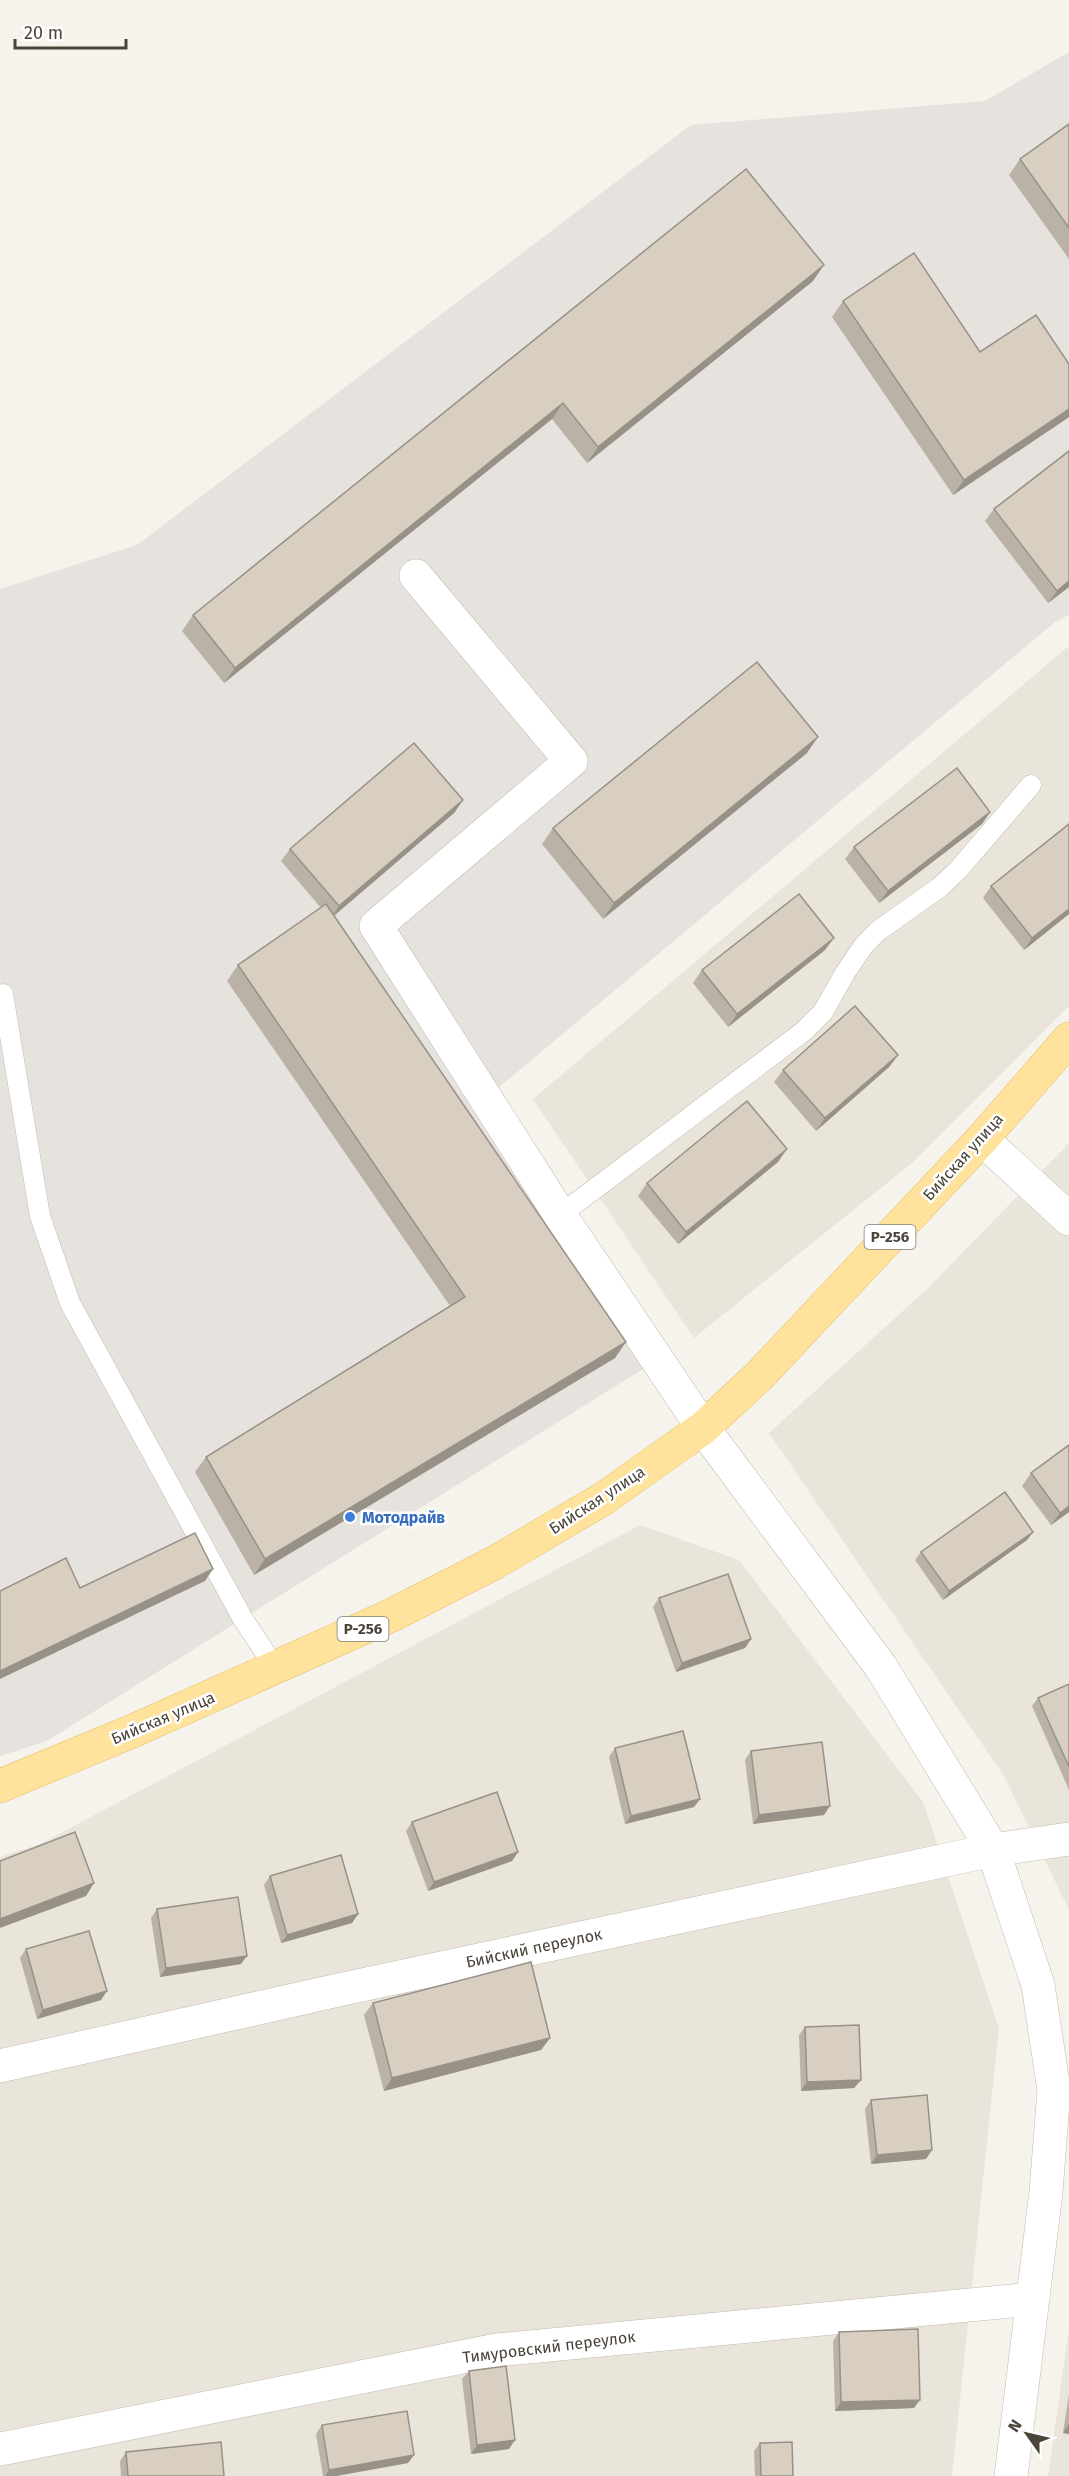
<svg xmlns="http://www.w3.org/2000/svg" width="1069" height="2476" font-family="'Fira Sans',sans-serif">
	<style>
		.residential { fill: #eae5da }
		.industrial { fill: #e6e2dd }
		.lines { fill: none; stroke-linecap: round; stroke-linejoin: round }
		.service-casing { stroke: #c2bbae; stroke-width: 21 }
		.minor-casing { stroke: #c2bbae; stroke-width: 34 }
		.tertiary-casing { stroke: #c2bbae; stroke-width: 34 }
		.primary-casing { stroke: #e6c16a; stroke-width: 34 }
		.service { stroke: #fff; stroke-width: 20 }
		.minor { stroke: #fff; stroke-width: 33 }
		.tertiary { stroke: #fff; stroke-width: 33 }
		.primary { stroke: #ffe39c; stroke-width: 33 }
		.wall { fill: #bab2a6 }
		.shaded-wall { fill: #979187 }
		.building { fill: #d8cfc1; stroke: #979187; stroke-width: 1.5 }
		.shop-dot { fill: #3f7fe0; stroke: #fff; stroke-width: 2 }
		.labels { text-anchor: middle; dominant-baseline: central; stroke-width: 5; stroke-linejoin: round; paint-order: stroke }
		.shield { fill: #fff; stroke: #817c74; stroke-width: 1.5 }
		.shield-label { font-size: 15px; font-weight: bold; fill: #4b4439 }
		.street-label { font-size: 16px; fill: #4b4439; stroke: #fff }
		.shop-label { font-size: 16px; font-weight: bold; fill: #366cbe; stroke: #fff; text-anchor: start }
	</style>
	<rect width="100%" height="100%" fill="#f6f3ec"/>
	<g class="residential">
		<path d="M1069,646V1006L912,1163L694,1338L533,1099Z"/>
		<path d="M1069,1143V1910L1004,1776L769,1433L928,1288Z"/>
		<path d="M640,1525L739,1560L923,1802L999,2028L952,2476H0V1857L40,1844Z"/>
		<path d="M1069,2328V2476H1048Z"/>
	</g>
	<path class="industrial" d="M1069,52V615L1055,622L491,1094L667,1354L47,1741L0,1756V589L137,545L691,125L985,101Z"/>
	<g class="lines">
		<g class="service-casing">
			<g id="service">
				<path d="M3,994L40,1216L70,1303L243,1619L276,1669"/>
				<path d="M560,1215L804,1031L823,1012L845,973L864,945L878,931L940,887L958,870L1031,785"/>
			</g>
		</g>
		<g class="minor-casing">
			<g id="minor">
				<path d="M416,576L571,761L376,926L560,1215L703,1428"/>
				<path d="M982,1139L1069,1219"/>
				<path d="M0,2066L343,1989L993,1850L1069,1839"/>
				<path d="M0,2449L497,2350L1033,2299"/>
			</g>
		</g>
		<g class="tertiary-casing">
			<path id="tertiary" d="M703,1428L881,1667L993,1850L1038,1985L1054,2090L1046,2192L1011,2476"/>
		</g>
		<g class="primary-casing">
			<path id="primary" d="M0,1786L135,1730L392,1615L494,1563L603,1499L703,1428L760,1375L982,1139L1069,1039"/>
		</g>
		<use href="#service" class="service"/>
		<use href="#minor" class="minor"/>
		<use href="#tertiary" class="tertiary"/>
		<use href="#primary" class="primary"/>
	</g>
	<g class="wall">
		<path d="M1069,124V259L1009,175L1020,159Z"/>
		<path d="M746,169L813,281L587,463L552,419L224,683L182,631L193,615Z"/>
		<path d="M843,301L980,352L1069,364V417L953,495L832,317Z"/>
		<path d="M994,509L1069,587L1048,603L985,521Z"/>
		<path d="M807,753L603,919L542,844L553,828Z"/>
		<path d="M463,800L454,813L334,916L615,1358L254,1575L195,1472L206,1457L450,1306L227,981L238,965L321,908L281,861L290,849Z"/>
		<path d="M990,812L982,824L879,903L845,859L854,847Z"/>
		<path d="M1069,824V914L1024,950L983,898L991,886Z"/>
		<path d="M825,950L728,1027L693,983L702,970Z"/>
		<path d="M898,1055L889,1067L816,1131L774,1082L783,1070Z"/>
		<path d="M778,1162L678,1244L638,1196L647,1183Z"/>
		<path d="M1069,1445V1512L1051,1525L1022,1486L1031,1473Z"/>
		<path d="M1033,1532L1027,1540L943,1600L915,1560L921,1552Z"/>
		<path d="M659,1598L751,1639L745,1648L676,1672L653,1607Z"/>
		<path d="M1069,1684V1790L1032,1706L1038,1698Z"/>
		<path d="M615,1748L700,1799L694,1807L625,1824L609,1757Z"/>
		<path d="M751,1751L824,1815L753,1824L745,1760Z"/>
		<path d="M412,1822L518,1852L512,1861L428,1891L406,1831Z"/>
		<path d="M270,1876L358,1914L352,1923L281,1943L264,1885Z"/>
		<path d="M157,1909L241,1964L160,1977L151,1918Z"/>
		<path d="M26,1949L101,2000L37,2019L20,1958Z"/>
		<path d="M373,2003L550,2038L541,2050L384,2091L364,2015Z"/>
		<path d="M805,2027L861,2080L854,2088L801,2091L799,2035Z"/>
		<path d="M871,2100L926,2159L871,2164L865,2109Z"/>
		<path d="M839,2332L914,2408L835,2411L833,2341Z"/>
		<path d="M469,2371L509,2449L471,2454L462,2379Z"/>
		<path d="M1069,2394V2434L1063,2433Z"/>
		<path d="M322,2425L414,2455L408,2463L336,2476H323L316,2434Z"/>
		<path d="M760,2443L793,2476H755L754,2451Z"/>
		<path d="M126,2452L224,2476H121L120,2461Z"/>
	</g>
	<g class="shaded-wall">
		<path d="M824,265L813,281L587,463L598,447Z"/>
		<path d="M563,403L552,419L224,683L235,668Z"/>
		<path d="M1069,409V417L953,495L964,480Z"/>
		<path d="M1069,581V587L1048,603L1057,591Z"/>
		<path d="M818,737L807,753L603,919L614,903Z"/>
		<path d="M463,800L454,813L330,919L339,906Z"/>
		<path d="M990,812L982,824L879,903L888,891Z"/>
		<path d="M1069,909V914L1024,950L1032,938Z"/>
		<path d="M834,938L825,950L728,1027L737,1014Z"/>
		<path d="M898,1055L889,1067L816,1131L825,1118Z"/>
		<path d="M787,1149L778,1162L678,1244L686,1232Z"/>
		<path d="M626,1342L615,1358L254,1575L265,1559Z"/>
		<path d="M1069,1506V1512L1051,1525L1060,1513Z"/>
		<path d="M1033,1532L1027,1540L943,1600L949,1591Z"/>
		<path d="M213,1569L205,1581L0,1679V1671Z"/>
		<path d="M751,1639L745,1648L676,1672L682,1663Z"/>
		<path d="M700,1799L694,1807L625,1824L631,1816Z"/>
		<path d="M830,1806L824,1815L753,1824L759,1815Z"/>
		<path d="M518,1852L512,1861L428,1891L434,1882Z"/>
		<path d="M94,1883L86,1896L0,1928V1919Z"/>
		<path d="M358,1914L352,1923L281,1943L287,1935Z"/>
		<path d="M247,1956L241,1964L160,1977L166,1968Z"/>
		<path d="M107,1991L101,2000L37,2019L43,2010Z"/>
		<path d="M550,2038L541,2050L384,2091L392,2078Z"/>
		<path d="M861,2080L854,2088L801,2091L807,2082Z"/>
		<path d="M932,2150L926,2159L871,2164L877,2155Z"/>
		<path d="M920,2400L914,2408L835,2411L841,2402Z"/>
		<path d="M1069,2424V2434L1063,2433Z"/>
		<path d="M515,2440L509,2449L471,2454L477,2445Z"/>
		<path d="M414,2455L408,2463L336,2476H325L329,2470Z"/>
	</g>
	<g class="building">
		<path d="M1069,124V228L1020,159Z"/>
		<path d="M746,169L824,265L598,447L563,403L235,668L193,615Z"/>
		<path d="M914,253L980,352L1036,315L1069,364V409L964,480L843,301Z"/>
		<path d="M1069,451V581L1057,591L994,509Z"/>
		<path d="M757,662L818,737L614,903L553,828Z"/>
		<path d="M414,743L463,800L339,906L290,849Z"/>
		<path d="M957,768L990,812L888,891L854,847Z"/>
		<path d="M1069,824V909L1032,938L991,886Z"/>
		<path d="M799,894L834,938L737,1014L702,970Z"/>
		<path d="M326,904L626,1342L265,1559L206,1457L465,1297L238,965Z"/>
		<path d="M855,1006L898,1055L825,1118L783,1070Z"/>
		<path d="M747,1101L787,1149L686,1232L647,1183Z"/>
		<path d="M1069,1445V1506L1060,1513L1031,1473Z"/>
		<path d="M1005,1492L1033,1532L949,1591L921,1552Z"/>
		<path d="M195,1533L213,1569L0,1671V1591L66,1558L80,1588Z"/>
		<path d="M728,1574L751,1639L682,1663L659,1598Z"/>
		<path d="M1069,1684V1767L1038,1698Z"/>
		<path d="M683,1731L700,1799L631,1816L615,1748Z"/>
		<path d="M822,1742L830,1806L759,1815L751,1751Z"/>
		<path d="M497,1792L518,1852L434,1882L412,1822Z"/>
		<path d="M75,1832L94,1883L0,1919V1861Z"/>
		<path d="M341,1855L358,1914L287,1935L270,1876Z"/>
		<path d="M238,1897L247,1956L166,1968L157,1909Z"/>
		<path d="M89,1931L107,1991L43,2010L26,1949Z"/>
		<path d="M531,1962L550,2038L392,2078L373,2003Z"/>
		<path d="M859,2025L861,2080L807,2082L805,2027Z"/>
		<path d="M927,2095L932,2150L877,2155L871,2100Z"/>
		<path d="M918,2329L920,2400L841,2402L839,2332Z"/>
		<path d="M506,2366L515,2440L477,2445L469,2371Z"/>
		<path d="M407,2411L414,2455L329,2470L322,2425Z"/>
		<path d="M221,2442L224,2476H128L126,2452Z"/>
		<path d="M792,2442L793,2476H761L760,2443Z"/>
	</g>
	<circle class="shop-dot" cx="350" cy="1517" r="6"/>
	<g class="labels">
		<g class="shield">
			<rect x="864.5" y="1225" width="51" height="24" rx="4.5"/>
			<rect x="337.5" y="1617" width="51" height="24" rx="4.5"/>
		</g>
		<g class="shield-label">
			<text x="890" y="1237">Р-256</text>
			<text x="363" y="1629">Р-256</text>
		</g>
		<g class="street-label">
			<text transform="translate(963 1157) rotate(-48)">Бийская улица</text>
			<text transform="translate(597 1500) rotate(-33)">Бийская улица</text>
			<text transform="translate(163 1718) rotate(-23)">Бийская улица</text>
			<text transform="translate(534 1948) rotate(-12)">Бийский переулок</text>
			<text transform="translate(549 2347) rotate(-7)">Тимуровский переулок</text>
		</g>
		<g class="shop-label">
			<text x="362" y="1517">Мотодрайв</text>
		</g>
	</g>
	<g transform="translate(1027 2434) rotate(304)" stroke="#ffffff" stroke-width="4.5" paint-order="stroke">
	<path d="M0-4.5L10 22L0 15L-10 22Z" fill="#4b4439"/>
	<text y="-9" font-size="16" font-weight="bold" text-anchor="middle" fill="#4b4439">N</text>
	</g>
	<path d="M15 39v9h111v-9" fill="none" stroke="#4b4439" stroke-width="3"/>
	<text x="24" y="39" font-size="18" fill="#4b4439" stroke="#ffffff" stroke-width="4.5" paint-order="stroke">20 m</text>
</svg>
